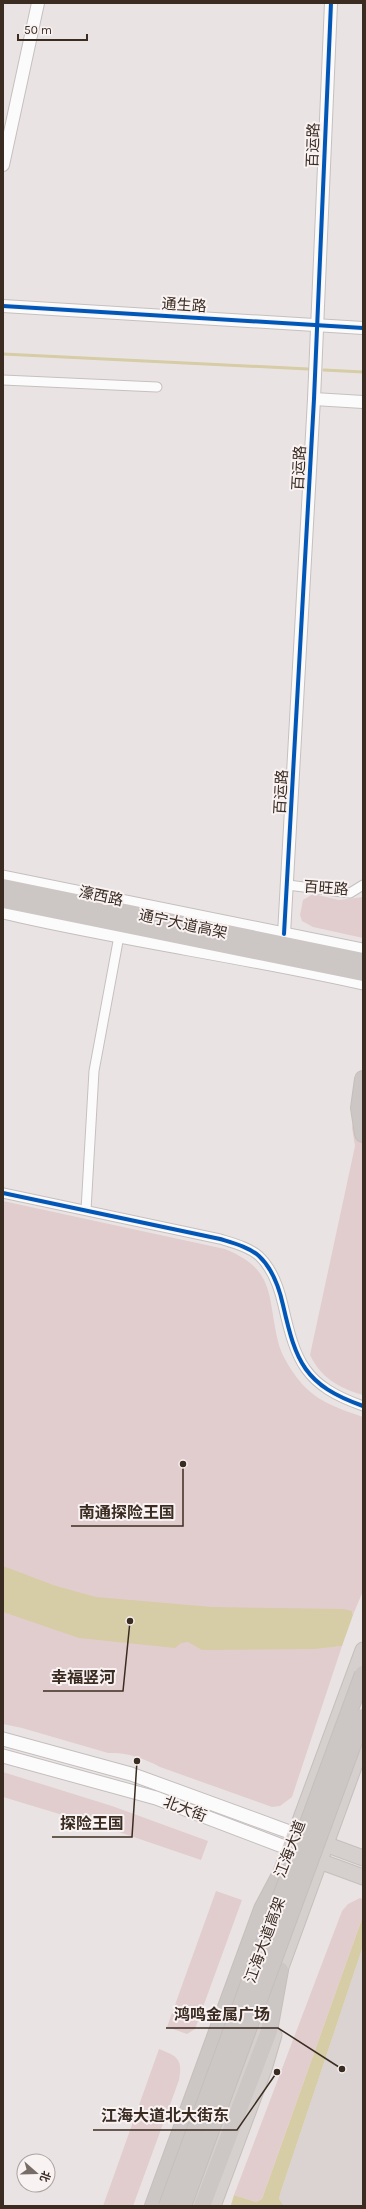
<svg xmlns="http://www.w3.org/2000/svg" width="366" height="2209" font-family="Karla,'Noto Sans SC',sans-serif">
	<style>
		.built { fill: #dad3d1 }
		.green { fill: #e2cdce }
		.water { fill: #d6cca5 }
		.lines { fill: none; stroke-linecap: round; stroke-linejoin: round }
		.stream { stroke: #d6cca5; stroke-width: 3 }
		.minor-casing { stroke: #c5c0bf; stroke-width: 11 }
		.tertiary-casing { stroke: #c5c0bf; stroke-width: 14 }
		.secondary-casing { stroke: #c4bfbe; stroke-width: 15 }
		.primary-casing { stroke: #c5bfbc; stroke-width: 17 }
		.trunk-casing { stroke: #c5bfbc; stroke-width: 18 }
		.minor { stroke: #fcfbfb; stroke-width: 9 }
		.tertiary { stroke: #fcfbfb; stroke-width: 12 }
		.secondary { stroke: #fcfbfb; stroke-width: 13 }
		.primary { stroke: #d5d0cd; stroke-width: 15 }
		.trunk { stroke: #ccc6c4; stroke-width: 16 }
		.trunk-bridge-casing { stroke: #c5bfbc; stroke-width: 18; stroke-linecap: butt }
		.trunk-bridge { stroke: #ccc6c4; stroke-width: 16 }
		.cycleway-casing { stroke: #f8f2f2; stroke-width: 6 }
		.cycleway { stroke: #0057b8; stroke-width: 4 }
		.labels { text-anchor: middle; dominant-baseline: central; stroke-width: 4; stroke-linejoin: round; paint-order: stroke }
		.street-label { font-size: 15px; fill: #3b2c22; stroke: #f8f2f2 }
		.leader { fill: none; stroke: #3b2c22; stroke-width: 1.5 }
		.callout-dot { fill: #3b2c22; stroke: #f8f2f2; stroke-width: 1.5 }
		.callout-label { font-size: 16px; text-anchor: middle; font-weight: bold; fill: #3b2c22; stroke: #f8f2f2; stroke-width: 4; stroke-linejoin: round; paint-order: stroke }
	</style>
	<rect width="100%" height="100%" fill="#e9e4e3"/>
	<path class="built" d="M363,1946V2206H284L279,2199L281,2191Z"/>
	<g class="green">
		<path d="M313,894L339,900L363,897V938L313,927L302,921L300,915L303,900Z"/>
		<path d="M363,1064V1395C339,1388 321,1378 310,1355L355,1146L352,1128Z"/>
		<path d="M3,1201L225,1249C276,1270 267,1295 278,1341C281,1356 295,1377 306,1388C321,1403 343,1410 363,1417V1591L353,1615L352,1611L314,1648L342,1646L292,1797L280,1806L272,1807L160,1767C144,1758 126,1752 108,1753L22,1728L3,1724Z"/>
		<path d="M3,1772L112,1806L208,1841L201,1860L119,1832L3,1797Z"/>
		<path d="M216,1891L242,1900L195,2029L187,2034L167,2027Z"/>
		<path d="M360,1898L363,1899V1916L262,2199L256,2202L234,2195L342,1911L348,1904Z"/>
		<path d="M159,2049C177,2056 183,2059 179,2080L133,2206H103Z"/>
	</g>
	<g class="water">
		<path d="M3,1566L56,1586L96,1597L212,1607L344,1609L352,1611L353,1615L342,1646L314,1649L207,1650H202L188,1642L181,1643L175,1648L79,1638L3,1612Z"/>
		<path d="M363,1916V1946L281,2191L279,2199L284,2206L231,2205L234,2195L256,2202L262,2199Z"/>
	</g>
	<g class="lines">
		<g class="stream">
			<path d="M3,354L308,369"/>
			<path d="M324,370L363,372"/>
		</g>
		<g class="minor-casing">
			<g id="minor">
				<path d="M3,380L157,387"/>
				<path d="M288,885L350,893L363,885"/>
				<path d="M3,1193L220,1239C233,1243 249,1247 259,1256C273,1269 279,1287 283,1305C296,1362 304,1385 363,1406"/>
				<path d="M86,1210L94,1071L119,936"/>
			</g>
		</g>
		<g class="tertiary-casing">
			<g id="tertiary">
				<path d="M3,165L38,3"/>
				<path d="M3,306L363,328"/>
				<path d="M314,399L363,402"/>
				<path d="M284,934L314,399L331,3"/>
			</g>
		</g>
		<g class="secondary-casing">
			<g id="secondary">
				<path d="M3,877L363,950"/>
				<path d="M3,912C122,940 244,956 363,983"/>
				<path d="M3,1739L131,1774L295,1834"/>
				<path d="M3,1756L156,1798L290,1849"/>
			</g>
		</g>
		<g class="primary-casing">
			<g id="primary">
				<path d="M317,1841L363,1858"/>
				<path d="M311,1858L363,1877"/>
				<path d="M276,1886L363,1650"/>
				<path d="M194,2206L363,1742"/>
				<path d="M213,2206L264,2069L274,2035"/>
			</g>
		</g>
		<g class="trunk-casing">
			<g id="trunk">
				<path d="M3,887L363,961"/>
				<path d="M3,900L363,973"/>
				<path d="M363,1079L359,1108L363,1134"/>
				<path d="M153,2206L262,1909L280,1875"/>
				<path d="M202,2206L269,2031L280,1970"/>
			</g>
		</g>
		<use href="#minor" class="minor"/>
		<use href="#tertiary" class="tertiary"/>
		<use href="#secondary" class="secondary"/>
		<use href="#primary" class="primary"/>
		<use href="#trunk" class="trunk"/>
		<g class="trunk-bridge-casing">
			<g id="trunk-bridge">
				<path d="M167,2206L363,1674"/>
				<path d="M183,2206L363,1717"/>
			</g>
		</g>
		<use href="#trunk-bridge" class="trunk-bridge"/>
		<g class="cycleway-casing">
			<g id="cycleway">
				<path d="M3,306L363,328"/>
				<path d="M284,934L314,399L331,3"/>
				<path d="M3,1193L220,1239C233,1243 249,1247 259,1256C273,1269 279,1287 283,1305C296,1362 304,1385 363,1406"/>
			</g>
		</g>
		<use href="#cycleway" class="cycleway"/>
	</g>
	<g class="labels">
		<g class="street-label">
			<text transform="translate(313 145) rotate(-88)">百运路</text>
			<text transform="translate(184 305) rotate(4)">通生路</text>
			<text transform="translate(299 468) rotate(-87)">百运路</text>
			<text transform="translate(281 792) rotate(-87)">百运路</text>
			<text transform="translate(326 888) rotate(4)">百旺路</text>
			<text transform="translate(101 896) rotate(12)">濠西路</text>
			<text transform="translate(183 924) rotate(12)">通宁大道高架</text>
			<text transform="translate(185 1809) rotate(21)">北大街</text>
			<text transform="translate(290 1849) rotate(-69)">江海大道</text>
			<text transform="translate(265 1940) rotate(-70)">江海大道高架</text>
		</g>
	</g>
	<path class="leader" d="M183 1464L183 1526H71M130 1621L123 1691H43M137 1761L132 1837H52M342 2069L278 2028H166M277 2072L237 2130H93"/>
	<g class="callout-dot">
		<circle cx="183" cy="1464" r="4"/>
		<circle cx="130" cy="1621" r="4"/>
		<circle cx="137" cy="1761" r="4"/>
		<circle cx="342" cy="2069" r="4"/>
		<circle cx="277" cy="2072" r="4"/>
	</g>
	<g class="callout-label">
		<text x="127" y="1518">南通探险王国</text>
		<text x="83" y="1683">幸福竖河</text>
		<text x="92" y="1829">探险王国</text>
		<text x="222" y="2020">鸿鸣金属广场</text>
		<text x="165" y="2121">江海大道北大街东</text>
	</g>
	<rect width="366" height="2209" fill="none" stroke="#3b2c22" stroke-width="8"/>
	<g transform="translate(36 2173) rotate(110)"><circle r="19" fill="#f8f2f2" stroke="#aca39f"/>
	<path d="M0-3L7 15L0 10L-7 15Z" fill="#786c66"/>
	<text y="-6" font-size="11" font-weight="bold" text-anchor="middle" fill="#3b2c22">北</text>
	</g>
	<path d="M18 34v6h69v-6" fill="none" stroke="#3b2c22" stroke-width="2"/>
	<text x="24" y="34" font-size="12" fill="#3b2c22" stroke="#f8f2f2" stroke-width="3" paint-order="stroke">50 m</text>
</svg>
